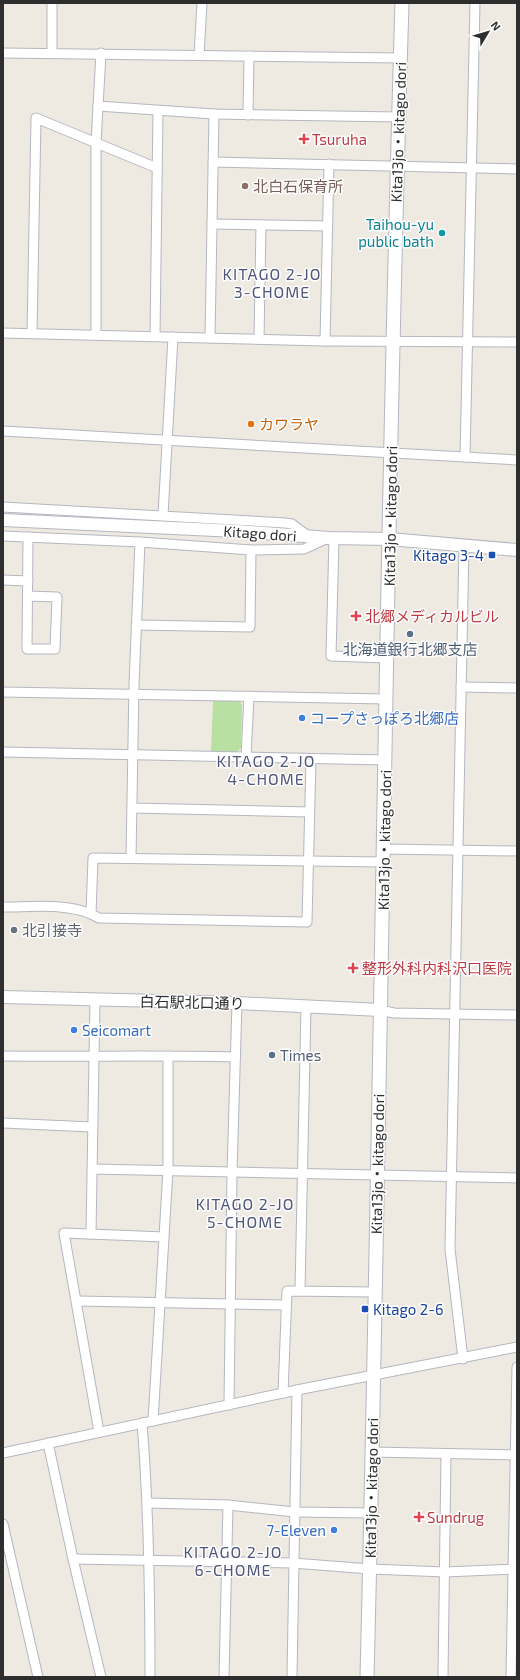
<svg xmlns="http://www.w3.org/2000/svg" width="520" height="1680" font-family="'Exo 2','Noto Sans JP',sans-serif">
	<style>
		.green { fill: #b7e0a2 }
		.lines { fill: none; stroke-linecap: round; stroke-linejoin: round }
		.minor-casing { stroke: #b5b7c0; stroke-width: 11 }
		.tertiary-casing { stroke: #b5b7c0; stroke-width: 14 }
		.secondary-casing { stroke: #b5b7c0; stroke-width: 15 }
		.minor { stroke: #fff; stroke-width: 9 }
		.tertiary { stroke: #fff; stroke-width: 12 }
		.secondary { stroke: #fff; stroke-width: 13 }
		.health-dot { fill: #e0444e; stroke: #fff; stroke-width: 1.5 }
		.education-dot { fill: #8d6e63; stroke: #fff; stroke-width: 1.5 }
		.culture-dot { fill: #0f9aa8; stroke: #fff; stroke-width: 1.5 }
		.food-dot { fill: #e8710a; stroke: #fff; stroke-width: 1.5 }
		.transit-dot { fill: #1a4fb4; stroke: #fff; stroke-width: 1.5 }
		.service-dot { fill: #5c6f8a; stroke: #fff; stroke-width: 1.5 }
		.shop-dot { fill: #3f7fe0; stroke: #fff; stroke-width: 1.5 }
		.worship-dot { fill: #6b7280; stroke: #fff; stroke-width: 1.5 }
		.labels { text-anchor: middle; dominant-baseline: central; stroke-width: 3; stroke-linejoin: round; paint-order: stroke }
		.street-label { font-size: 15px; fill: #2e2e2e; stroke: #fff }
		.health-label { font-size: 15px; fill: #be3a42; stroke: #fff; text-anchor: start }
		.education-label { font-size: 15px; fill: #785e54; stroke: #fff; text-anchor: start }
		.culture-label { font-size: 15px; fill: #0d838f; stroke: #fff; text-anchor: end }
		.food-label { font-size: 15px; fill: #c56008; stroke: #fff; text-anchor: start }
		.transit-label { font-size: 15px; fill: #164399; stroke: #fff; text-anchor: end }
		.service-label { font-size: 15px; fill: #4e5e75; stroke: #fff }
		.shop-label { font-size: 15px; fill: #366cbe; stroke: #fff; text-anchor: start }
		.worship-label { font-size: 15px; fill: #5b616d; stroke: #fff; text-anchor: start }
		.neighbourhood-label { font-size: 16px; letter-spacing: 1px; fill: #50577c; stroke: #fff }
	</style>
	<rect width="100%" height="100%" fill="#eee9e1"/>
	<path class="green" d="M213,701H240L242,705L241,748L237,752L211,751Z"/>
	<g class="lines">
		<g class="minor-casing">
			<g id="minor">
				<path d="M52,3V52"/>
				<path d="M3,53L401,58"/>
				<path d="M199,55L202,3"/>
				<path d="M98,106L214,114L400,117"/>
				<path d="M248,115L249,56"/>
				<path d="M213,162L517,169"/>
				<path d="M212,224L327,226"/>
				<path d="M3,333L325,341L517,342"/>
				<path d="M32,333L36,118L157,168"/>
				<path d="M96,334V143L101,53"/>
				<path d="M155,336L158,111"/>
				<path d="M210,338L214,114"/>
				<path d="M259,339L261,225"/>
				<path d="M325,341L329,164"/>
				<path d="M3,431L517,460"/>
				<path d="M465,457L475,3"/>
				<path d="M3,507L285,523L292,524L308,536"/>
				<path d="M163,515L173,337"/>
				<path d="M3,536L140,542L251,550L304,549L328,538"/>
				<path d="M334,538L331,656L387,658"/>
				<path d="M3,580L28,581"/>
				<path d="M28,596L57,597L55,649H27L28,537"/>
				<path d="M136,625L250,627L251,550"/>
				<path d="M461,687L517,688"/>
				<path d="M3,692L386,699"/>
				<path d="M3,752L386,760"/>
				<path d="M246,757L249,696"/>
				<path d="M132,808L309,812"/>
				<path d="M384,849L517,851"/>
				<path d="M131,858L134,684L140,542"/>
				<path d="M3,907C32,907 64,903 91,914L93,858L383,862"/>
				<path d="M91,914L99,918L307,922L311,759"/>
				<path d="M380,1010L394,1013L517,1015"/>
				<path d="M3,1056C81,1057 158,1055 235,1057"/>
				<path d="M3,1123L92,1127"/>
				<path d="M92,1169L517,1178"/>
				<path d="M91,1234L95,1000"/>
				<path d="M300,1290L306,1006"/>
				<path d="M78,1301L285,1305"/>
				<path d="M463,1359L450,1249L464,545"/>
				<path d="M283,1393L287,1291L375,1292"/>
				<path d="M229,1405L232,1172L237,1003"/>
				<path d="M153,1421L168,1170V1056"/>
				<path d="M142,1423C149,1508 150,1592 150,1677"/>
				<path d="M99,1432L64,1233L164,1237"/>
				<path d="M48,1443L73,1559L101,1677"/>
				<path d="M371,1452L517,1455"/>
				<path d="M3,1453L297,1390L517,1347"/>
				<path d="M148,1503L228,1505L295,1512L370,1513"/>
				<path d="M3,1524L38,1677"/>
				<path d="M73,1559L293,1563L370,1569L445,1572L517,1569"/>
				<path d="M224,1677L228,1505"/>
				<path d="M292,1677L297,1390"/>
				<path d="M443,1677L446,1454"/>
				<path d="M511,1677L517,1367"/>
			</g>
		</g>
		<g class="tertiary-casing">
			<g id="tertiary">
				<path d="M3,520L236,531L329,538L389,539L517,550"/>
				<path d="M3,997L237,1003L380,1010"/>
			</g>
		</g>
		<g class="secondary-casing">
			<path id="secondary" d="M367,1677C381,1119 385,561 402,3"/>
		</g>
		<use href="#minor" class="minor"/>
		<use href="#tertiary" class="tertiary"/>
		<use href="#secondary" class="secondary"/>
	</g>
	<g class="health-dot">
		<path d="M302 133h4v4h4v4h-4v4h-4v-4h-4v-4h4z"/>
		<path d="M354 610h4v4h4v4h-4v4h-4v-4h-4v-4h4z"/>
		<path d="M351 962h4v4h4v4h-4v4h-4v-4h-4v-4h4z"/>
		<path d="M417 1511h4v4h4v4h-4v4h-4v-4h-4v-4h4z"/>
	</g>
	<circle class="education-dot" cx="245" cy="186" r="4"/>
	<circle class="culture-dot" cx="442" cy="233" r="4"/>
	<circle class="food-dot" cx="251" cy="424" r="4"/>
	<g class="transit-dot">
		<rect x="488" y="551" width="8" height="8" rx="2"/>
		<rect x="361" y="1305" width="8" height="8" rx="2"/>
	</g>
	<g class="service-dot">
		<circle cx="410" cy="634" r="4"/>
		<circle cx="272" cy="1055" r="4"/>
	</g>
	<g class="shop-dot">
		<circle cx="302" cy="718" r="4"/>
		<circle cx="74" cy="1030" r="4"/>
		<circle cx="334" cy="1530" r="4"/>
	</g>
	<circle class="worship-dot" cx="14" cy="930" r="4"/>
	<g class="labels">
		<g class="street-label">
			<text transform="translate(398 132) rotate(-88)">Kita13jo・kitago dori</text>
			<text transform="translate(390 516) rotate(-89)">Kita13jo・kitago dori</text>
			<text transform="translate(260 533) rotate(4)">Kitago dori</text>
			<text transform="translate(384 840) rotate(-89)">Kita13jo・kitago dori</text>
			<text transform="translate(192 1002) rotate(1)">白石駅北口通り</text>
			<text transform="translate(377 1164) rotate(-89)">Kita13jo・kitago dori</text>
			<text transform="translate(371 1488) rotate(-89)">Kita13jo・kitago dori</text>
		</g>
		<g class="health-label">
			<text x="312" y="139">Tsuruha</text>
			<text x="365" y="616">北郷メディカルビル</text>
			<text x="362" y="968">整形外科内科沢口医院</text>
			<text x="427" y="1517">Sundrug</text>
		</g>
		<g class="education-label">
			<text x="253" y="186">北白石保育所</text>
		</g>
		<g class="culture-label">
			<text x="434" y="224">Taihou-yu<tspan x="434" dy="17">public bath</tspan></text>
		</g>
		<g class="food-label">
			<text x="259" y="424">カワラヤ</text>
		</g>
		<g class="transit-label">
			<text x="484" y="555">Kitago 3-4</text>
			<text x="373" y="1309" text-anchor="start">Kitago 2-6</text>
		</g>
		<g class="service-label">
			<text x="410" y="649">北海道銀行北郷支店</text>
			<text x="280" y="1055" text-anchor="start">Times</text>
		</g>
		<g class="shop-label">
			<text x="310" y="718">コープさっぽろ北郷店</text>
			<text x="82" y="1030">Seicomart</text>
			<text x="326" y="1530" text-anchor="end">7-Eleven</text>
		</g>
		<g class="worship-label">
			<text x="22" y="930">北引接寺</text>
		</g>
		<g class="neighbourhood-label">
			<text x="272" y="273">KITAGO 2-JO<tspan x="272" dy="18">3-CHOME</tspan></text>
			<text x="266" y="760">KITAGO 2-JO<tspan x="266" dy="18">4-CHOME</tspan></text>
			<text x="245" y="1203">KITAGO 2-JO<tspan x="245" dy="18">5-CHOME</tspan></text>
			<text x="233" y="1551">KITAGO 2-JO<tspan x="233" dy="18">6-CHOME</tspan></text>
		</g>
	</g>
	<rect width="520" height="1680" fill="none" stroke="#2e2e2e" stroke-width="8"/>
	<g transform="translate(488 32) rotate(52)" stroke="#ffffff" stroke-width="3" paint-order="stroke">
	<path d="M0-3L7 15L0 10L-7 15Z" fill="#2e2e2e"/>
	<text y="-6" font-size="11" font-weight="bold" text-anchor="middle" fill="#2e2e2e">N</text>
	</g>
</svg>
